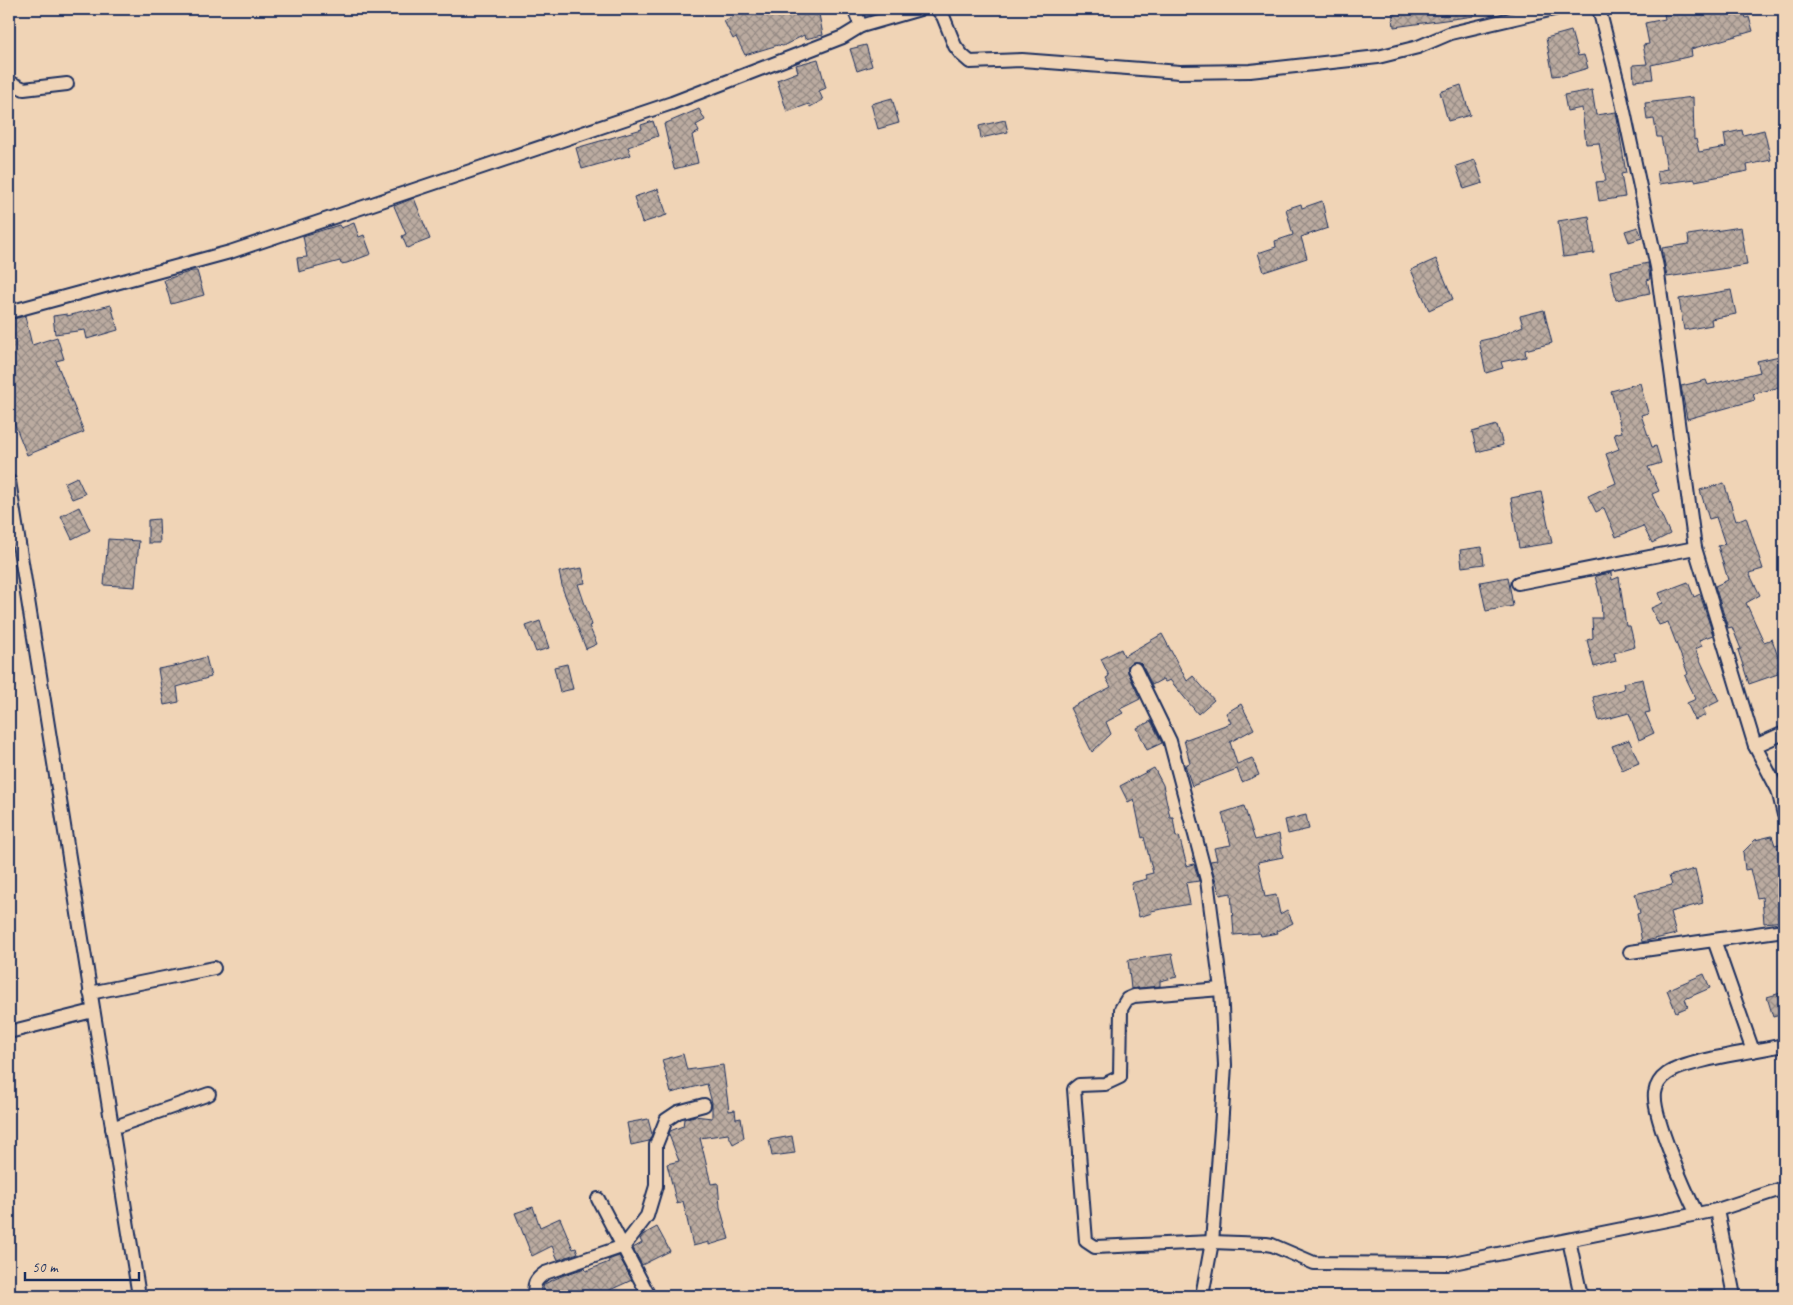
<svg xmlns="http://www.w3.org/2000/svg" width="1793" height="1305" font-family="Caveat,sans-serif">
	<style>
		.building { fill: url(#building-cross-hatch); stroke: #1b2f5e }
		.lines { fill: none; stroke-linecap: round; stroke-linejoin: round }
		.street-casing { stroke: #1b2f5e; stroke-width: 16 }
		.street { stroke: #f0d4b6; stroke-width: 12 }
	</style>
	<defs>
		<pattern id="building-cross-hatch" width="8" height="8" patternUnits="userSpaceOnUse" patternTransform="scale(1.25)"><rect width="8" height="8" fill="#bbaba0"/><path d="M0 0l8 8M0 8l8-8" fill="none" stroke="#978c86"/></pattern>
	</defs>
	<rect width="100%" height="100%" fill="#f0d4b6"/>
	<filter id="ink" filterUnits="userSpaceOnUse"><feTurbulence type="fractalNoise" baseFrequency=".02" numOctaves="2"/><feDisplacementMap in="SourceGraphic" scale="10" xChannelSelector="R" yChannelSelector="G"/><feConvolveMatrix kernelMatrix="1 2 1 2 8 2 1 2 1" color-interpolation-filters="sRGB"/></filter>
	<g filter="url(#ink)">
		<g class="building">
			<path d="M747,9H818L823,35L805,39L804,35L783,46L778,45L745,55L736,37L733,39L724,21Z"/>
			<path d="M1392,9H1474V16L1394,27Z"/>
			<path d="M1663,9H1743L1746,18L1749,17L1753,31L1691,49L1692,56L1651,65L1653,79L1634,81L1633,65L1647,64L1643,45L1649,44L1645,23L1665,19Z"/>
			<path d="M1571,31L1578,56L1584,55L1588,68L1561,76L1560,75L1553,76L1546,38Z"/>
			<path d="M866,45L872,66L857,71L850,49Z"/>
			<path d="M818,59L826,88L819,91L823,100L810,107L809,104L787,112L777,80L798,72L796,65Z"/>
			<path d="M1461,85L1470,115L1448,121L1440,92Z"/>
			<path d="M1592,90L1596,115L1616,112L1626,173L1621,174L1625,197L1599,201L1596,182L1606,181L1599,143L1586,144L1582,108L1567,111L1564,95Z"/>
			<path d="M1693,97L1694,140L1696,139L1699,152L1726,147L1724,134L1742,130L1743,135L1764,130L1771,160L1747,165L1748,171L1695,181V179L1659,184L1657,171L1667,169L1661,137H1657L1654,119L1647,120L1645,103Z"/>
			<path d="M892,98L899,123L878,129L871,104Z"/>
			<path d="M699,109L705,120L696,125L699,132L692,135L698,163L674,169L664,124Z"/>
			<path d="M1005,120L1008,132L981,138L979,126Z"/>
			<path d="M653,121L658,136L628,147L631,155L582,169L576,148L642,129L641,125Z"/>
			<path d="M1475,160L1483,183L1464,189L1456,166Z"/>
			<path d="M658,189L667,215L642,223L634,197Z"/>
			<path d="M414,198L430,239L407,248L402,236L406,234L394,206Z"/>
			<path d="M1322,201L1328,228L1301,237L1307,258L1264,272L1258,253L1276,247L1275,241L1293,235L1286,209L1301,204L1302,208Z"/>
			<path d="M1589,216L1594,253L1563,257L1558,221Z"/>
			<path d="M354,223L359,237L364,235L371,254L347,263L341,264L340,261L299,272L297,258L307,257L303,236L339,225L341,228Z"/>
			<path d="M1638,227L1642,238L1629,242L1625,231Z"/>
			<path d="M1741,227L1747,265L1667,277L1662,248L1689,244L1688,235Z"/>
			<path d="M1436,259L1453,299L1429,310L1411,270Z"/>
			<path d="M1648,263L1650,279L1647,280L1650,293L1616,300L1610,271Z"/>
			<path d="M192,271H197L204,295L171,304L164,280Z"/>
			<path d="M1731,290L1736,314L1711,319L1712,325L1684,330L1679,299Z"/>
			<path d="M111,305L118,330L87,339L85,330L55,334L53,316L67,314V316Z"/>
			<path d="M1544,310L1552,343L1525,350L1526,357L1501,362L1503,368L1486,373L1479,341L1497,337L1523,326L1520,316Z"/>
			<path d="M25,316L32,345L57,337L64,359L56,361L84,432L27,455L9,410V361L12,360L9,346V320Z"/>
			<path d="M1784,355V386L1753,394L1755,400L1687,419L1681,386L1706,380L1708,385L1760,372L1757,361Z"/>
			<path d="M1640,383L1648,413L1641,415L1652,447L1656,446L1661,463L1648,467L1659,491L1652,494L1670,534L1652,543L1643,526L1616,537L1604,508L1596,512L1588,496L1616,483L1606,454L1619,449L1614,434L1622,432L1611,391Z"/>
			<path d="M1497,425L1503,445L1477,452L1472,432Z"/>
			<path d="M77,477L85,494L72,499L64,483Z"/>
			<path d="M1724,483L1736,521L1746,517L1763,569L1749,573L1760,595L1746,603L1764,642L1772,639L1778,657L1784,654V668L1777,671L1778,674L1749,684L1738,650L1741,649L1732,627L1728,628L1715,586L1728,580L1718,546L1725,544L1716,517L1709,519L1700,490Z"/>
			<path d="M1541,492L1552,543L1519,548L1511,498Z"/>
			<path d="M79,507L90,530L72,539L61,516Z"/>
			<path d="M159,519L160,543H148V520Z"/>
			<path d="M108,539L139,541L135,587L104,585Z"/>
			<path d="M1482,547L1484,564L1462,567L1460,550Z"/>
			<path d="M582,568L585,583L578,584L592,625L589,626L597,644L586,649L563,590L559,572Z"/>
			<path d="M1611,573L1612,580L1619,577L1626,626H1630L1635,647L1614,653L1616,661L1594,667L1587,640L1593,638L1592,618H1602L1601,600L1595,576Z"/>
			<path d="M1508,577L1513,606L1486,611L1480,582Z"/>
			<path d="M1688,582L1694,597L1700,594L1713,635L1699,640L1702,646L1695,649L1719,701L1703,709L1706,715L1695,720L1687,703L1696,699L1685,676L1688,674L1668,622L1659,625L1651,608L1663,603L1659,593Z"/>
			<path d="M540,621L549,648L536,652L526,626Z"/>
			<path d="M1162,634L1187,681L1193,676L1214,700L1198,714L1170,680L1165,682L1163,679L1152,685L1142,665L1139,662H1132L1128,665V672L1140,699L1120,709L1123,713L1106,722L1111,734L1092,752L1070,708L1111,687L1106,678L1109,676L1101,659L1121,649L1124,656Z"/>
			<path d="M206,657L211,677L177,687L179,702L164,705L158,669L179,665Z"/>
			<path d="M567,664L573,689L560,692L554,667Z"/>
			<path d="M1643,679L1650,712L1645,713L1654,733L1639,740L1629,713L1599,721L1593,697L1624,689L1623,683Z"/>
			<path d="M1241,704L1254,729L1230,742L1237,764L1252,758L1259,775L1242,782L1237,769L1192,786L1185,765L1190,763L1184,740L1231,723L1226,713Z"/>
			<path d="M1151,721L1162,743L1147,750L1137,728Z"/>
			<path d="M1629,740L1639,763L1622,770L1612,746Z"/>
			<path d="M1154,768L1163,785L1170,817H1173L1176,837L1179,836L1187,866L1194,864L1199,881L1186,883L1190,904L1151,911L1152,913L1139,917L1131,883L1147,879L1145,875L1153,873L1144,837L1142,838L1134,799L1128,802L1120,786Z"/>
			<path d="M1244,806L1255,840L1279,834L1283,857L1258,862L1265,897L1276,895L1280,914L1287,910L1293,923L1277,931L1278,933L1261,936L1260,933L1234,935L1231,893L1220,895L1210,861L1217,860L1214,848L1231,845L1222,813Z"/>
			<path d="M1306,815L1309,829L1288,834L1285,820Z"/>
			<path d="M1772,836L1775,845L1783,843L1784,850V884L1780,886L1784,921L1764,923L1762,897L1757,898L1750,869L1745,870L1743,852L1755,840Z"/>
			<path d="M1695,869L1703,903L1670,912L1676,934L1642,942L1637,914L1640,913L1635,894L1672,885L1669,876Z"/>
			<path d="M1172,954L1177,977L1160,981V986L1131,989L1128,960Z"/>
			<path d="M1704,974L1710,988L1685,999L1688,1007L1676,1012L1667,990Z"/>
			<path d="M1784,992V1014L1773,1017L1767,997Z"/>
			<path d="M683,1054L687,1070L723,1065L729,1111L735,1110L736,1119L741,1118L744,1138L733,1144L728,1134L700,1138L711,1184L718,1183L720,1207L729,1239L709,1245V1242L693,1246L683,1201L677,1204L667,1164L679,1161L669,1135L670,1131L683,1126L684,1119L694,1116L712,1118V1103L707,1084L671,1093L662,1060Z"/>
			<path d="M648,1119L652,1134L649,1141L631,1145L627,1123Z"/>
			<path d="M792,1136L795,1153L772,1156L769,1140Z"/>
			<path d="M533,1207L540,1227L560,1218L573,1249L576,1248L578,1253L558,1260L552,1246L532,1256L515,1213Z"/>
			<path d="M657,1227L670,1251L642,1265L633,1248L642,1243L640,1239L644,1234Z"/>
			<path d="M619,1256L632,1280L610,1290L612,1296H546L543,1288L544,1284L564,1275L585,1268L586,1271L609,1262L608,1260Z"/>
		</g>
		<g class="lines">
			<g class="street-casing">
				<g id="street">
					<path d="M854,9L861,26"/>
					<path d="M937,9L943,16L955,46L962,55L970,62L1022,60L1180,72L1250,71L1378,57L1418,47L1451,33L1554,9"/>
					<path d="M1599,9L1618,83L1657,267L1695,548L1755,746L1778,790L1784,815"/>
					<path d="M9,82L24,89L67,84"/>
					<path d="M9,312L230,252L672,103L843,37L861,26L920,9"/>
					<path d="M9,481L139,1296"/>
					<path d="M1518,583L1695,548"/>
					<path d="M1135,669L1170,741L1207,880L1221,989L1225,1065L1221,1129L1212,1242L1202,1296"/>
					<path d="M1755,746L1784,733"/>
					<path d="M1714,940L1753,1051"/>
					<path d="M1630,952L1784,930"/>
					<path d="M1221,989L1134,996L1127,999L1121,1009L1120,1077L1105,1084L1079,1085L1074,1089L1086,1241L1095,1247L1212,1242L1266,1244L1272,1245L1314,1263L1448,1264L1717,1210"/>
					<path d="M90,993L214,968"/>
					<path d="M9,1032L93,1011"/>
					<path d="M112,1128L209,1094"/>
					<path d="M598,1199L649,1296"/>
					<path d="M1697,1214C1686,1192 1652,1116 1655,1093C1656,1086 1660,1079 1667,1074C1686,1060 1757,1051 1784,1045"/>
					<path d="M1569,1240L1581,1296"/>
					<path d="M535,1296C533,1284 535,1280 545,1273L624,1246L647,1216L656,1186V1145L666,1120L678,1112L704,1105"/>
					<path d="M1734,1296L1717,1210L1784,1188"/>
				</g>
			</g>
			<use href="#street" class="street"/>
		</g>
	</g>
	<rect width="1793" height="1305" fill="none" stroke="#f0d4b6" stroke-width="30"/>
	<rect x="15" y="15" width="1763" height="1275" fill="none" stroke="#1b2f5e" stroke-width="2" filter="url(#ink)"/>
	<path d="M25 1272v8h114v-8" fill="none" stroke="#1b2f5e" stroke-width="2.5"/>
	<text x="32" y="1272" font-size="15" fill="#1b2f5e" stroke="#f0d4b6" stroke-width="4" paint-order="stroke">50 m</text>
</svg>
